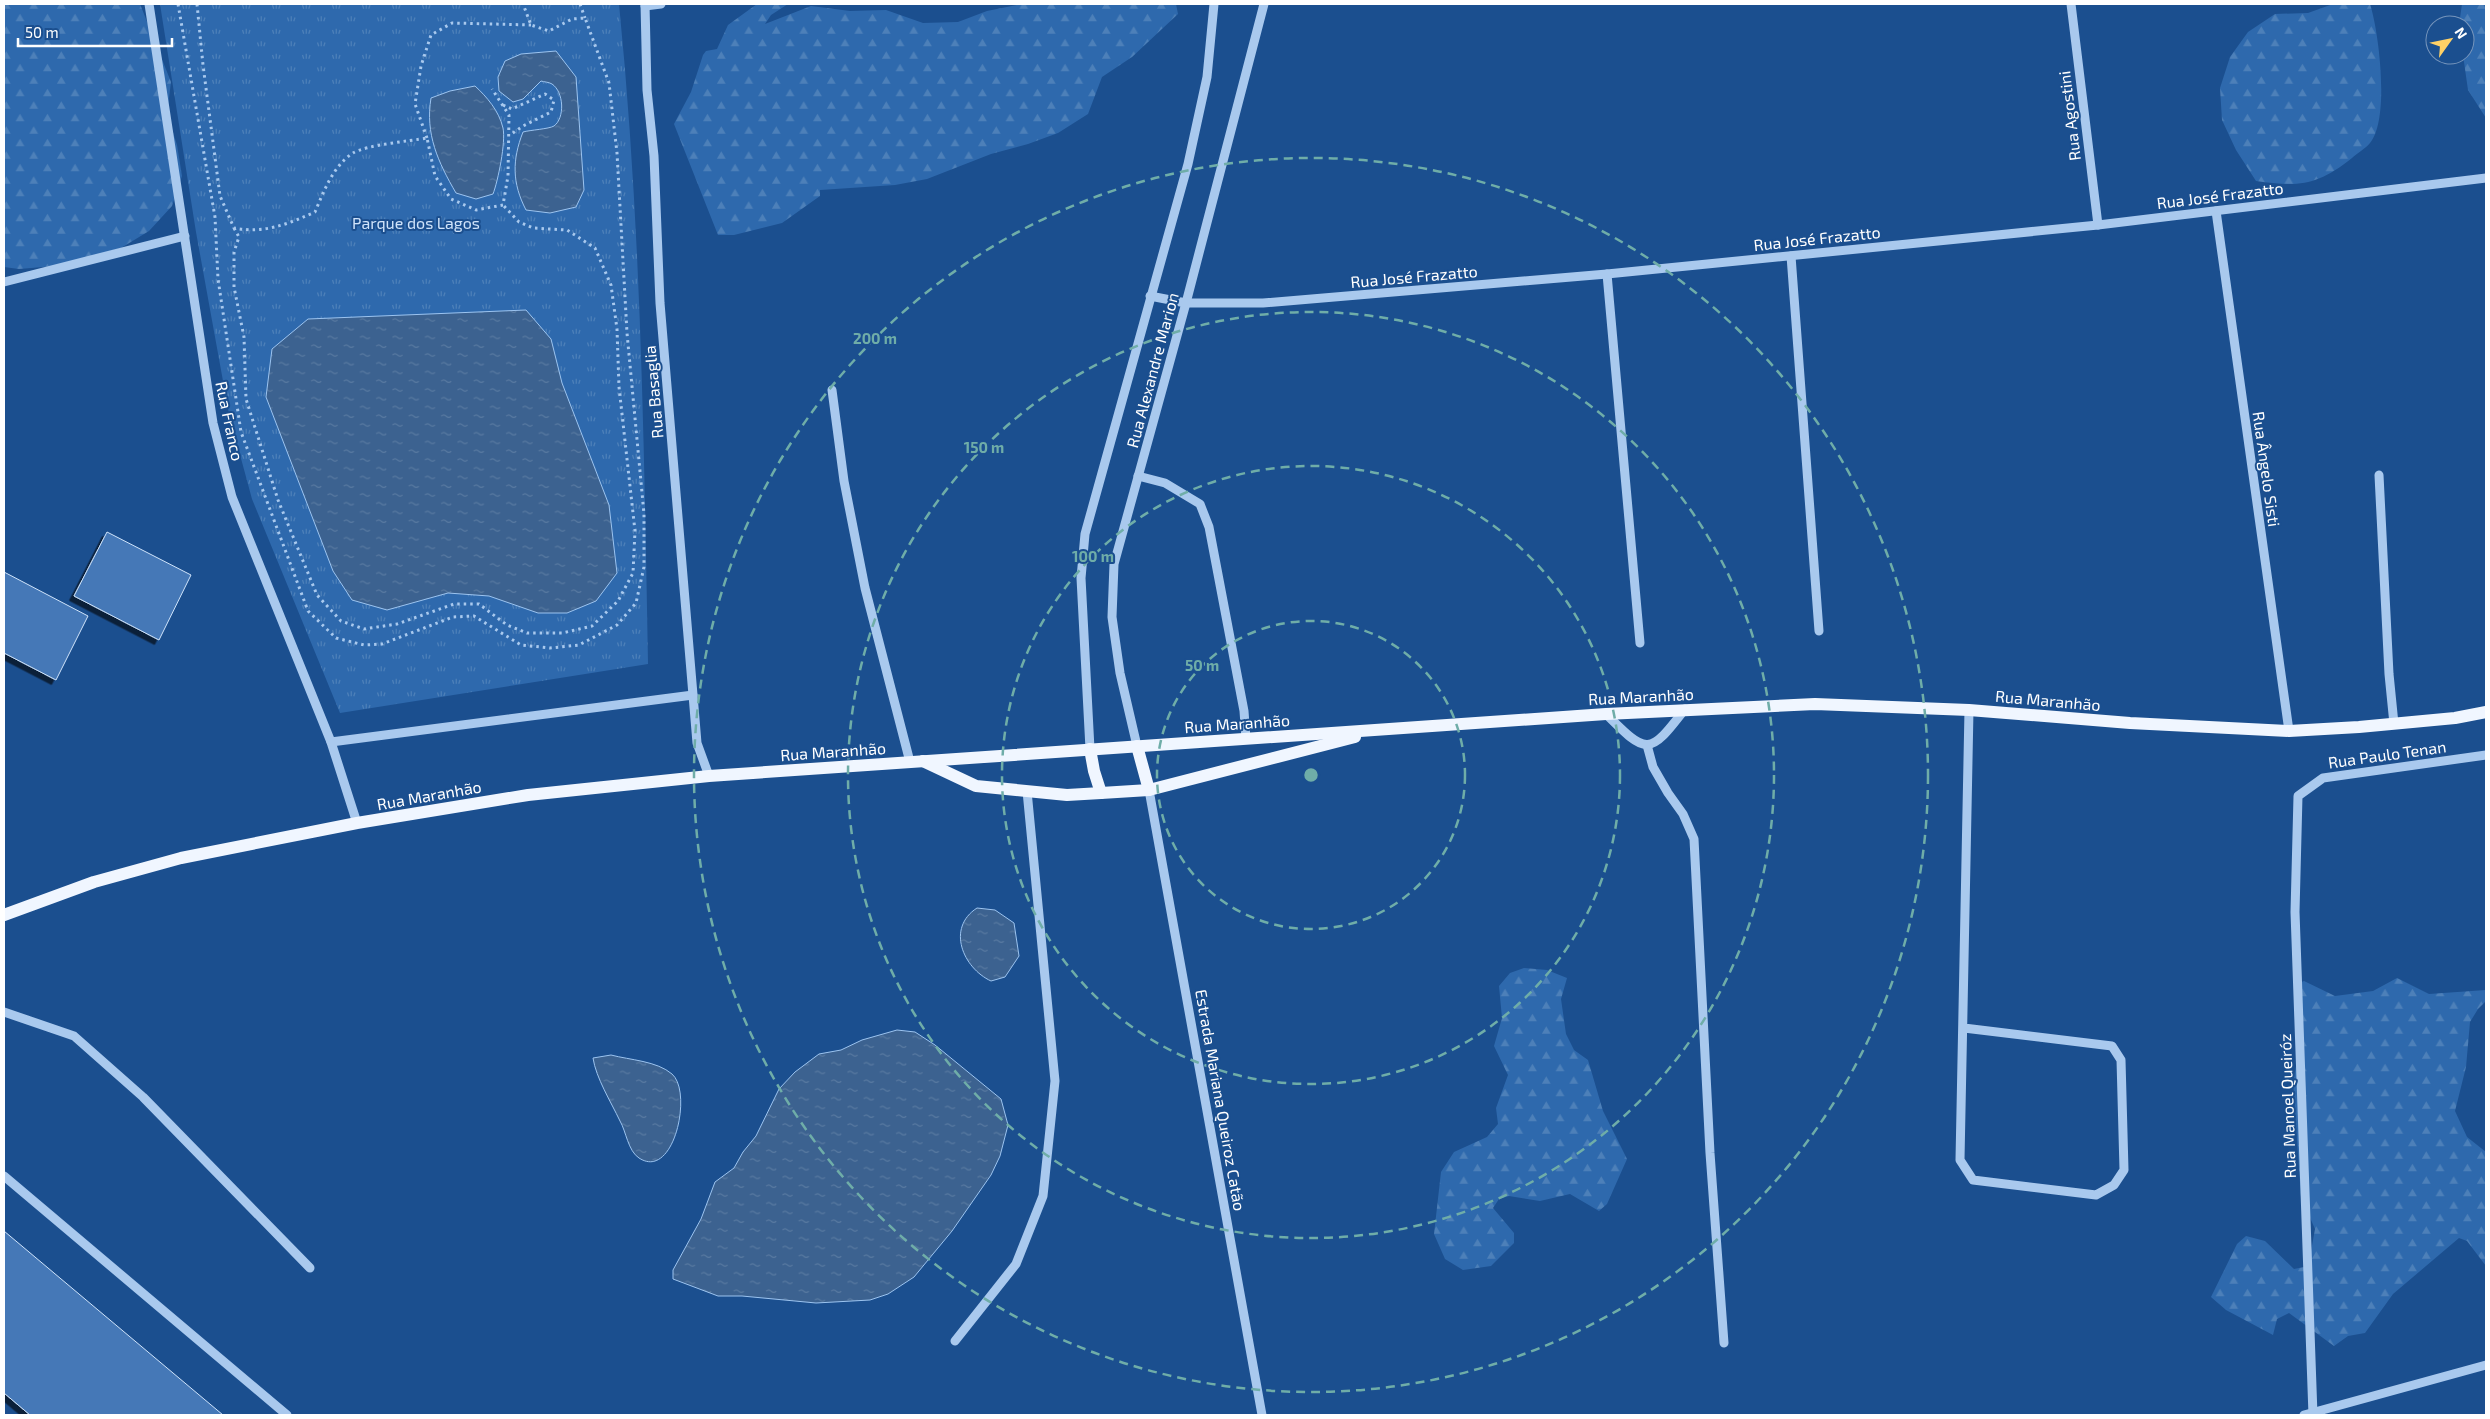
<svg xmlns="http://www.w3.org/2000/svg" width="2490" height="1419" font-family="'Exo 2',sans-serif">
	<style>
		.forest { fill: url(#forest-firs) }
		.park { fill: url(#park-tufts) }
		.water { fill: url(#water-ripples); stroke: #9cc4f0 }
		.building { fill: #4478b7; stroke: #cfe3fa; filter: url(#shadow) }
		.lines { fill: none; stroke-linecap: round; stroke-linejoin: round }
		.path { stroke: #a9c9ee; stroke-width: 3; stroke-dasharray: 2.5 4; stroke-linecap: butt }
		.minor { stroke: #a9c9ee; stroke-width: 9 }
		.major { stroke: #f0f6ff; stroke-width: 12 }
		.ring { fill: none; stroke: #6fada8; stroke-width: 2.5; stroke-dasharray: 9 6 }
		.labels { text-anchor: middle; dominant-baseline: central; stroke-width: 4; stroke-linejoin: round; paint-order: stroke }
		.street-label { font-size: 16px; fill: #fff; stroke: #1b4f8f }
		.park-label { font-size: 16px; fill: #cfe3fa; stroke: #1b4f8f }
		.centre { fill: #6fada8; stroke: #1b4f8f; stroke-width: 2.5 }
		.ring-label { font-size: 15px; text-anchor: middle; font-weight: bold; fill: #6fada8; stroke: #1b4f8f; stroke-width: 4; stroke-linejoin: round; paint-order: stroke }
	</style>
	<defs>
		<pattern id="forest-firs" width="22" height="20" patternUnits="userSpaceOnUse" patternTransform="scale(1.25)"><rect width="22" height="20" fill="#2e69ad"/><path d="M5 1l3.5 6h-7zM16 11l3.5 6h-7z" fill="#4d80b9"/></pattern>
		<pattern id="park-tufts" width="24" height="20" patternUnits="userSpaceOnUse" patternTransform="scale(1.25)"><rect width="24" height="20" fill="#2e69ad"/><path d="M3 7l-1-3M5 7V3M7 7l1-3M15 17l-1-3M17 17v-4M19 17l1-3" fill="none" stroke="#4d80b9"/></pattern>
		<pattern id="water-ripples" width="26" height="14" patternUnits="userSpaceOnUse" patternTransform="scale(1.25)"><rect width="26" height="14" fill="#3c6290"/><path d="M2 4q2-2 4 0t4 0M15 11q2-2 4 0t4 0" fill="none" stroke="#597aa1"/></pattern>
		<filter id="shadow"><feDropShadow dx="-4.5" dy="4.5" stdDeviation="0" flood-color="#0009"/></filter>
	</defs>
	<rect width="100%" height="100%" fill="#1b4f8f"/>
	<g class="forest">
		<path d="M4,4H140L171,82L167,114L177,145L182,176L172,206L149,231L121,248L55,266L19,269L4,267Z"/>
		<path d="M757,4H788L771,15L765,24L811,6L850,11L886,10L923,23L958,22L987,11L1022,4H1176L1178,14L1132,57L1102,77L1088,114L1058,133L1028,144L991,154L927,179L895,185L820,190V196L782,223L734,235H718L674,124L691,92L703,55L706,51L717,49L728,25Z"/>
		<path d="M2333,4H2370C2379,32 2390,119 2370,143C2365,149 2357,153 2352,158C2317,186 2298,187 2256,181L2236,150L2222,120L2220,88L2230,57L2248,32L2275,14L2308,13Z"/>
		<path d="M2462,4H2486V118L2468,90L2463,55H2465V25H2459Z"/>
		<path d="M1524,968L1547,970L1567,978L1561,999L1566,1034L1574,1050L1588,1060L1603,1111L1627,1159L1607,1204L1599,1211L1570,1194L1540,1201L1509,1196L1499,1199L1493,1208L1514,1233V1243L1491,1266L1463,1270L1445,1259L1434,1234L1441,1172L1454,1152L1487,1137L1498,1124L1496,1108L1508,1075L1494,1046L1502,1018L1499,986L1510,973Z"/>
		<path d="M2397,978L2429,994L2486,990V1001L2478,1009L2470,1022L2466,1067L2455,1111L2467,1137L2486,1152V1266L2467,1241L2459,1238L2393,1294L2365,1333L2348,1336L2334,1346L2289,1313L2277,1319L2273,1335L2226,1310L2211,1297L2237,1244L2246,1236L2265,1241L2294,1269L2304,1267L2310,1257L2315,1229L2301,1197L2293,1082L2302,1035L2299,983L2304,981L2335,996L2373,991Z"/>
	</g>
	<path class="park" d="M160,4H619C641,223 644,443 648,664L340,713L252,499L229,414L196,232Z"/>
	<g class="water">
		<path d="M556,51L576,77L584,190L576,207L550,213L526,210C512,183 512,160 523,132C530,130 549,129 554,126C565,118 564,92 552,84C549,82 544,82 541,81L523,99L513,102L499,91L498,77L505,61L521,54Z"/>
		<path d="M475,86C487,97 499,111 503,128C506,142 498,181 493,194L476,199L456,193C438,162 425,134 431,98L450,91Z"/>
		<path d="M526,310L551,339L562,383L609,505L617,573L596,601L567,613H538L489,596L448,593L387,610L352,600L333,571L266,397L272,349L308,319Z"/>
		<path d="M977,908L995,910L1014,923L1019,956L1005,977L991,981C963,968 946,928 977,908Z"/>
		<path d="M897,1030L915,1032L935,1045L1001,1099L1008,1125L1000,1156L991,1175L952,1231L914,1277L888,1294L870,1300L816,1303L742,1296H718L673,1279V1270L701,1219L715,1182L734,1168L743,1152L756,1136L779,1089L795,1072L819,1054L841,1050L862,1040Z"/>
		<path d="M611,1055C630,1060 657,1061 672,1074C693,1092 674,1181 639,1158C628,1151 626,1131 620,1121C611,1102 596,1078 593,1058Z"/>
	</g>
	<g class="building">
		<path d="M107,532L191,575L159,640L74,596Z"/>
		<path d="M4,572L88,616L56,680L4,653Z"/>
		<path d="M4,1231L223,1415H30L4,1393Z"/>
	</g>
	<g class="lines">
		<g class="path">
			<path d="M178,4L215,217L218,279L241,432L308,611L336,638L364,645L382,644L453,617L474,616L521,645L550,648L579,645L617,625L636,603L644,567V514L627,333L617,153L609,83L585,18L572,19L549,31L531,25L523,4"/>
			<path d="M197,4L203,65L220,196L234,228C264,234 288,224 315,212C324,191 333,166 353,153C366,145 410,141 427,138L435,176L451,199L476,210L503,205L508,176L509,115L492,89"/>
			<path d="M580,4L585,18"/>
			<path d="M503,105L512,109L545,94L554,100L551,112L523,126L510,135"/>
			<path d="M427,138L415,104L421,66L431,35L452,23L531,25"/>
			<path d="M234,228L239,237L234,252V287L244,337L246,399L278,500L317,595L341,621L364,629L397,624L454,604H479L507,625L527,633H562L592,626L618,601L633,573L635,531L619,387L617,329L611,285L595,248L567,230L533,228L519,222L503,205"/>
		</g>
		<g class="minor">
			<path d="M149,4L213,423L232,497L331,742L357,823"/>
			<path d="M645,4L647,90L654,156L660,303L693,695L697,743L709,776"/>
			<path d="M2071,4L2098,225"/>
			<path d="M645,6L661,4"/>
			<path d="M2216,211L2289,731"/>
			<path d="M1791,256L1819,631"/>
			<path d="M1607,274L1640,643"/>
			<path d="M4,282L185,236"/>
			<path d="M1150,296L1186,303H1263L1607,274L2098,225L2486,178"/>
			<path d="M832,390L844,481L865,588L910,762"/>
			<path d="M2379,475L2389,674L2394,724"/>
			<path d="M1138,476L1165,483L1200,504L1209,527L1244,711L1246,739"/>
			<path d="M1606,714C1647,755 1649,756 1685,709"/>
			<path d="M331,742L693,695"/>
			<path d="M1647,745L1653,767L1668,793L1683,814L1694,839L1710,1153L1724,1343"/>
			<path d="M1137,746L1120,673L1112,617L1114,564L1186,303L1264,4"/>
			<path d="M1090,749L1081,578L1085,534L1188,164L1207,77L1214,4"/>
			<path d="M1149,790L1262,1415"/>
			<path d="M4,1012L74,1036L143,1097L310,1268"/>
			<path d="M1964,1028L2112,1046L2121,1060L2124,1170L2114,1185L2096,1195L1973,1180L1960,1160L1969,710"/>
			<path d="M4,1176L287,1415"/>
			<path d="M955,1341L1016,1264L1043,1196L1055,1081L1027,791"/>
			<path d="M2304,1415L2486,1365"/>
			<path d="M2313,1415L2295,912L2298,796L2323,778L2486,755"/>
		</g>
		<g class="major">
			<path d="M1137,746L1149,790"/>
			<path d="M1090,749L1094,771L1101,793"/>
			<path d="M923,761L976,786L1067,795L1101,793L1149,790L1355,737"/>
			<path d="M4,915L94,882L181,858L357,823L528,795L709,776L1606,714L1815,704L1969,710L2130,723L2289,731L2359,727L2455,718L2486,712"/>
		</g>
	</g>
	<g class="ring">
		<circle cx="1311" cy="775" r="154"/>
		<circle cx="1311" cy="775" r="309"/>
		<circle cx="1311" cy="775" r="463"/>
		<circle cx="1311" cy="775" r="617"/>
	</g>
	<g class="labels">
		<g class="street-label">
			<text transform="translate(2069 116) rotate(-97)">Rua Agostini</text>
			<text transform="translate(2220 195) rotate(-7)">Rua José Frazatto</text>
			<text transform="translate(1817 238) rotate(-6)">Rua José Frazatto</text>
			<text transform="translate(1414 276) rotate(-5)">Rua José Frazatto</text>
			<text transform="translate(1152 370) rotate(-75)">Rua Alexandre Marion</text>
			<text transform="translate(653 392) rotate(-95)">Rua Basaglia</text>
			<text transform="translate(230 421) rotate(78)">Rua Franco</text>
			<text transform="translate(2267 469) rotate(82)">Rua Ângelo Sisti</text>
			<text transform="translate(1641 696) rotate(-3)">Rua Maranhão</text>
			<text transform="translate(2048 700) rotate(5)">Rua Maranhão</text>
			<text transform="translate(1237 723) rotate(-4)">Rua Maranhão</text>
			<text transform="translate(833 751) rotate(-4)">Rua Maranhão</text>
			<text transform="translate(2387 754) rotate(-8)">Rua Paulo Tenan</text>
			<text transform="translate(429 795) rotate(-10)">Rua Maranhão</text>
			<text transform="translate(1221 1100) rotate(80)">Estrada Mariana Queiroz Catão</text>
			<text transform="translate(2287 1106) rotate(-92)">Rua Manoel Queiróz</text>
		</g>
		<g class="park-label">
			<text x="416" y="222">Parque dos Lagos</text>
		</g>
	</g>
	<circle cx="1311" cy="775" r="8" class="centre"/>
	<g class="ring-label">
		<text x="875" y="344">200 m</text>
		<text x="984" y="453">150 m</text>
		<text x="1093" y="562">100 m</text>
		<text x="1202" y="671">50 m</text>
	</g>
	<rect width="2490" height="1419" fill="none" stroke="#ffffff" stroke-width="10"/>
	<g transform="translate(2450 40) rotate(57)"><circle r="24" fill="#1b4f8f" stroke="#7695bc"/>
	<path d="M0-4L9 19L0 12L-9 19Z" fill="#ffd166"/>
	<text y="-8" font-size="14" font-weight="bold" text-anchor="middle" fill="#ffffff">N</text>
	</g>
	<path d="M18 38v8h154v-8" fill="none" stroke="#ffffff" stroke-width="2.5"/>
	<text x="25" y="38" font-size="15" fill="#ffffff" stroke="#1b4f8f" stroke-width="4" paint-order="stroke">50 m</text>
</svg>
